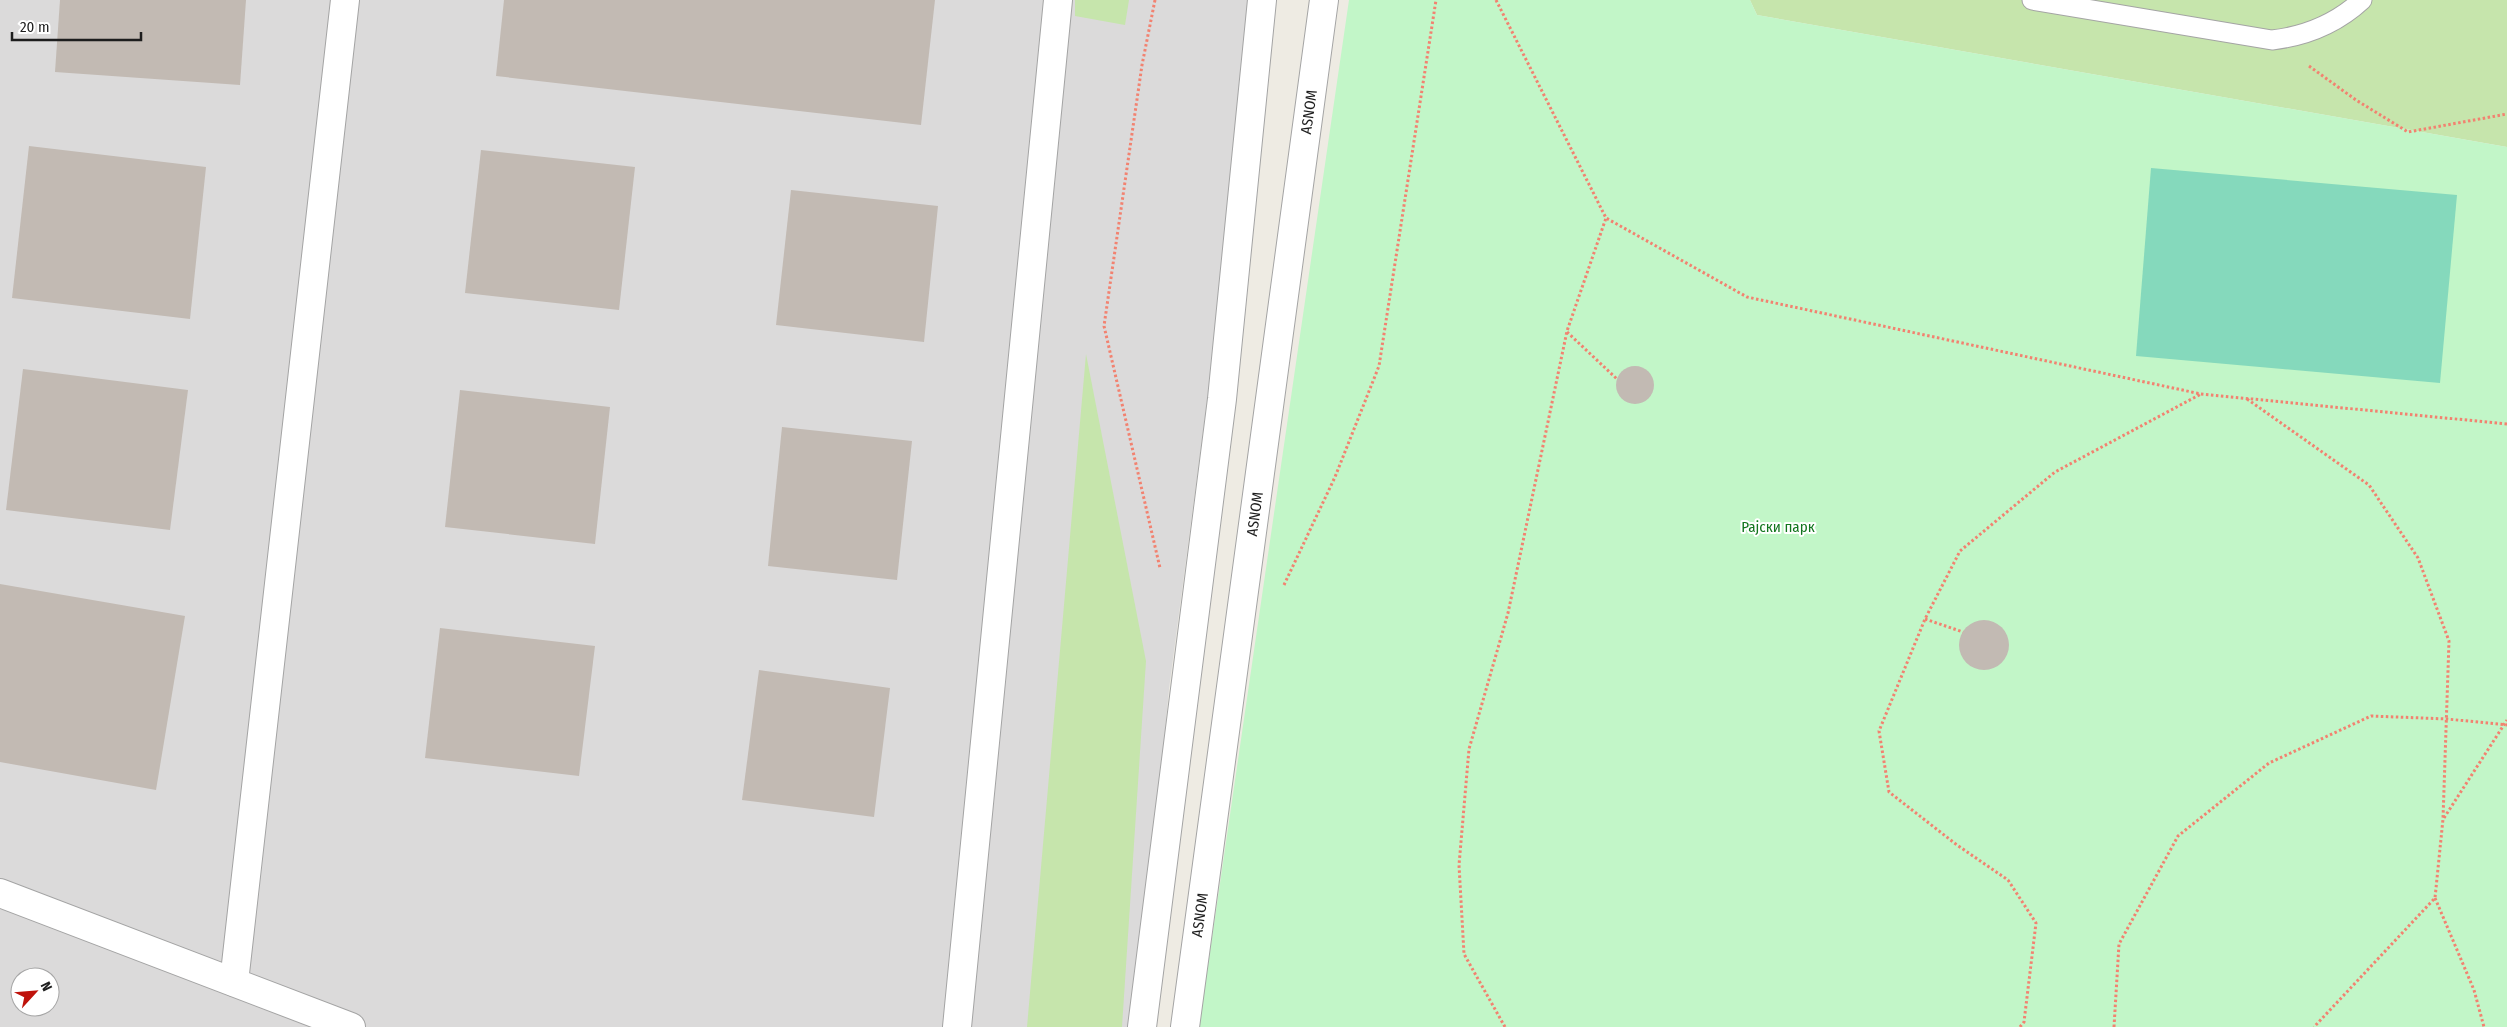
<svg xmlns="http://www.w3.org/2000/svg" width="2507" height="1027" font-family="'Fira Sans Condensed',sans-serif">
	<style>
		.residential { fill: #dbdada; fill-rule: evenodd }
		.grass { fill: #c6e5ac }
		.park { fill: #c2f6c8 }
		.pitch { fill: #85d9bc }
		.building { fill: #c2bab3 }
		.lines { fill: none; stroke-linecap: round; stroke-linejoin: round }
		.service-casing { stroke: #a4a4a4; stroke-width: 21 }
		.minor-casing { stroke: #a4a4a4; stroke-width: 30 }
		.tertiary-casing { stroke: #a4a4a4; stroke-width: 30 }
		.path { stroke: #f28270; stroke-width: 3; stroke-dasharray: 2.5 2.5; stroke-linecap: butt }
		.service { stroke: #fff; stroke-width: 19 }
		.minor { stroke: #fff; stroke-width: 28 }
		.tertiary { stroke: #fff; stroke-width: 28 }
		.labels { text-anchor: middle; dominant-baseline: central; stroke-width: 4; stroke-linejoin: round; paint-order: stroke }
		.street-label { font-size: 15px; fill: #1d1d1d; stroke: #fff }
		.park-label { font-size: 15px; fill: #11751d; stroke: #fff }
	</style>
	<rect width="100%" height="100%" fill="#eeebe3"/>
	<path class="residential" d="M0,0H1260L1169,689L1137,1027H0ZM20,977H50V1007H20Z"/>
	<g class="grass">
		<path d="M1075,0H1129L1125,25L1075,16Z"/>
		<path d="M1750,0H2507V147L1757,15Z"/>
		<path d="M1086,354L1146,661L1122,1027H1027Z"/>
	</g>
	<path class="park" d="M1349,0H1750L1757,15L2507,147V1027H1199Z"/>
	<path class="pitch" d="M2151,168L2457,195L2440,383L2136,356Z"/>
	<g class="building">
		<path d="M60,0H246L240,85L55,72Z"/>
		<path d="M504,0H935L921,125L496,76Z"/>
		<path d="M29,146L206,167L190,319L12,298Z"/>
		<path d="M481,150L635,167L619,310L465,293Z"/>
		<path d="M791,190L938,206L924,342L776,325Z"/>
		<circle cx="1635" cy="385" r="19"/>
		<path d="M23,369L188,390L170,530L6,510Z"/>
		<path d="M460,390L610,407L595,544L445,527Z"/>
		<path d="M782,427L912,441L897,580L768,566Z"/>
		<path d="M0,584L185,616L156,790L0,762Z"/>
		<circle cx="1984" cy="645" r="25"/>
		<path d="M440,628L595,646L579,776L425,758Z"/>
		<path d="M759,670L890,688L874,817L742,800Z"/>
	</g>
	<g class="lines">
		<g class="service-casing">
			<path id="service" d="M2032,0L2272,40C2306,36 2336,24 2362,0"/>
		</g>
		<g class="minor-casing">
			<g id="minor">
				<path d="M0,893L351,1027"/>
				<path d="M234,982L345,0"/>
				<path d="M957,1027L1058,0"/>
			</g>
		</g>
		<g class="tertiary-casing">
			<g id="tertiary">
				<path d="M1142,1027L1222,399L1262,0"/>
				<path d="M1185,1027L1324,0"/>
			</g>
		</g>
		<g class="path">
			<path d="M1155,0L1142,65L1104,326L1160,568"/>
			<path d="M1496,0L1606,218L1747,297L2201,394L2507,424"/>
			<path d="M2309,66L2356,100L2408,132L2507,114"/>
			<path d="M1567,332L1617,379"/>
			<path d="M2247,399L2369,485L2418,558L2449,641L2443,819L2435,898L2314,1027"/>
			<path d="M1284,585L1335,477L1379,366L1436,0"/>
			<path d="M1925,619L1963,632"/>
			<path d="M2444,818L2507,720"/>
			<path d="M2435,898L2474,990L2484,1027"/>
			<path d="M1505,1027L1464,954L1459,865L1469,749L1508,613L1567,331L1606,218"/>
			<path d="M2020,1027L2024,1022L2036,923L2008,880L1957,845L1889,792L1879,731L1925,619L1960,551L2055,472L2201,394"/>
			<path d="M2114,1027L2119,944L2178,836L2269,763L2371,716L2447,719L2507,725"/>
		</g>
		<use href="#service" class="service"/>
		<use href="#minor" class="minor"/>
		<use href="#tertiary" class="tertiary"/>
	</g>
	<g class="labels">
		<g class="street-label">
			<text transform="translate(1309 112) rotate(-82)">ASNOM</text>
			<text transform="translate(1255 514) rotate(-82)">ASNOM</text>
			<text transform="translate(1200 915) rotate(-82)">ASNOM</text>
		</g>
		<g class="park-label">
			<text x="1778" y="527">Рајски парк</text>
		</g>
	</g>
	<g transform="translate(35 992) rotate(64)"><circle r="24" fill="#ffffff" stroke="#a5a5a5"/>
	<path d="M0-4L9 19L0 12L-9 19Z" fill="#bf120b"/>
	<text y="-8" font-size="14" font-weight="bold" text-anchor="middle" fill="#1d1d1d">N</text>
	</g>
	<path d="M12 32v8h129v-8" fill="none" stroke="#1d1d1d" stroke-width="2.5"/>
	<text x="20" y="32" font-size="15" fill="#1d1d1d" stroke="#ffffff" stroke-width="4" paint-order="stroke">20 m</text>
</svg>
